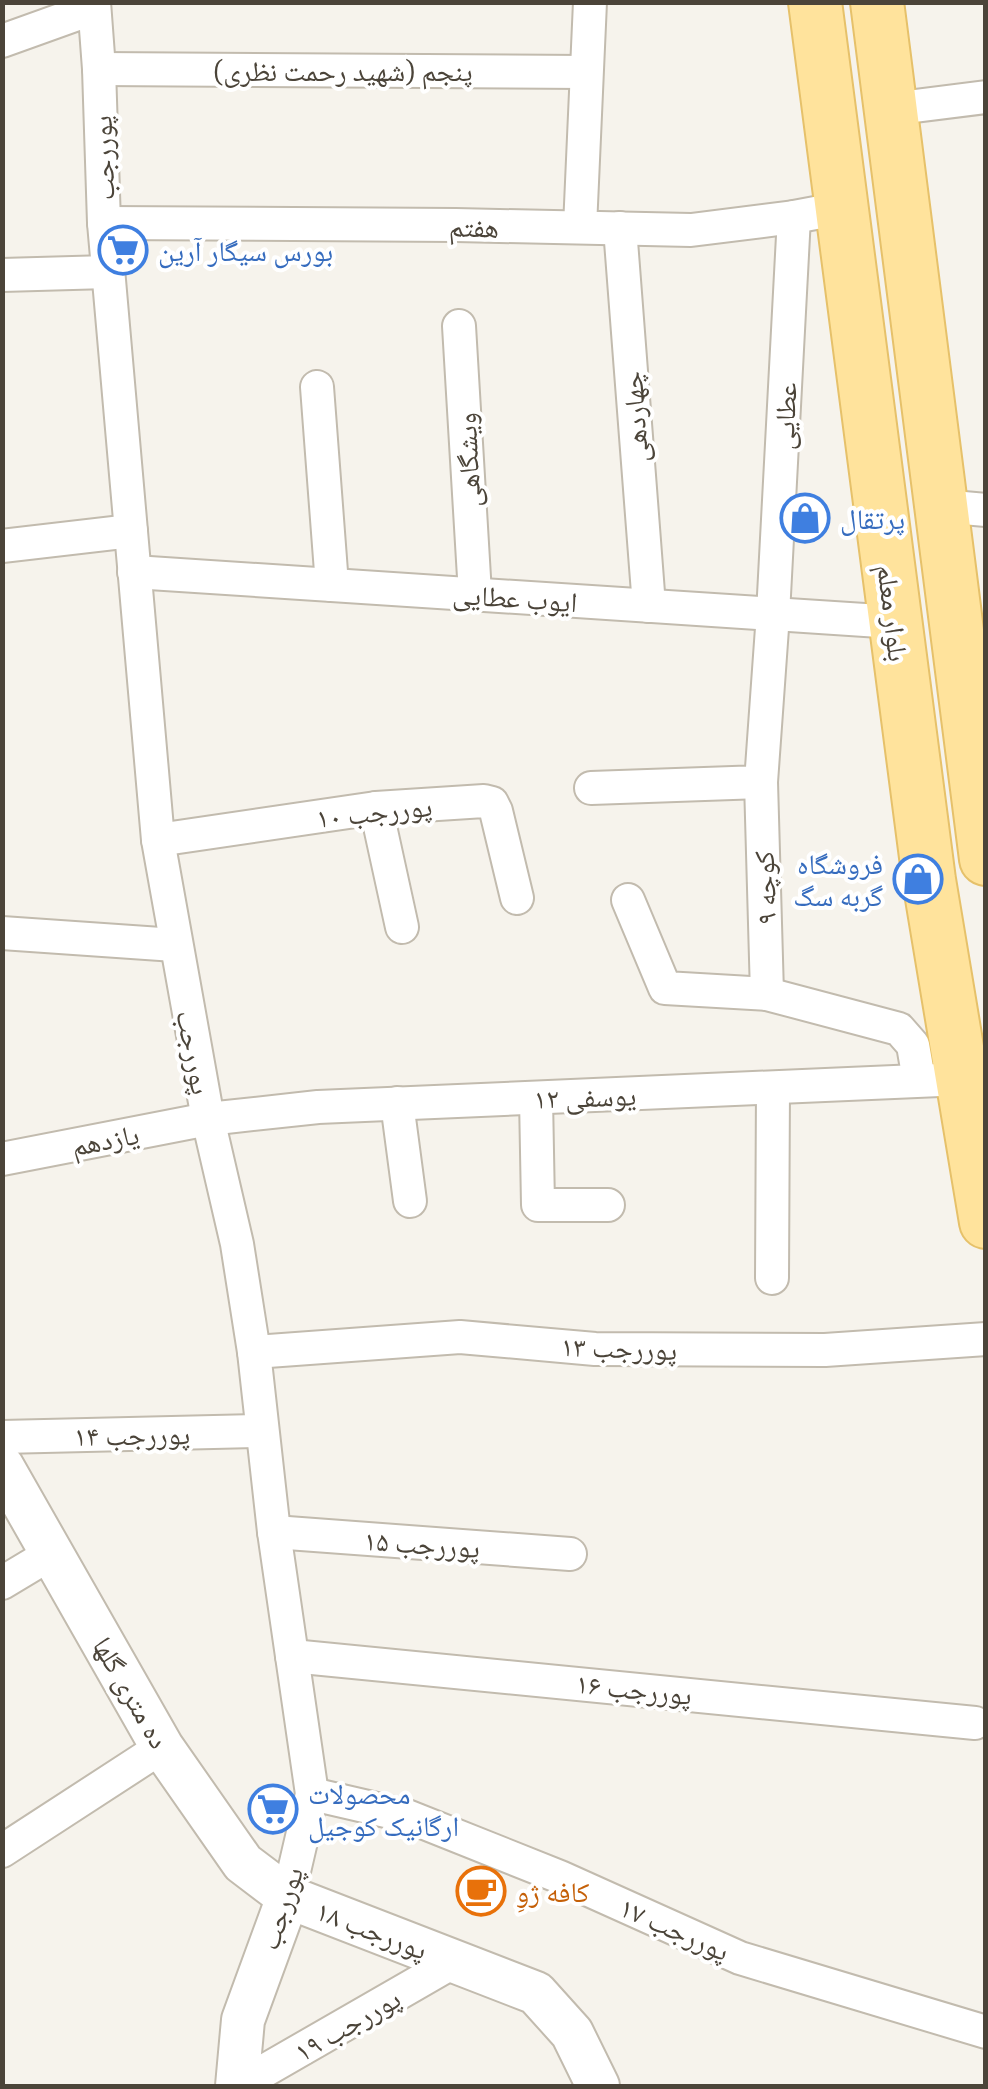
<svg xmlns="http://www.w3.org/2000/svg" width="988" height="2089" font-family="'Exo 2','Noto Naskh Arabic',sans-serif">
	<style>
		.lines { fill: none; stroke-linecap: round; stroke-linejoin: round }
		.minor-casing { stroke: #c2bbae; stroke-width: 36 }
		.tertiary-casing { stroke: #c2bbae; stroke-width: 46 }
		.primary-casing { stroke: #e6c16a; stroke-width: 56 }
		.minor { stroke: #fff; stroke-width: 32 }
		.tertiary { stroke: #fff; stroke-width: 42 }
		.primary { stroke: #ffe39c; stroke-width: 52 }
		.labels { text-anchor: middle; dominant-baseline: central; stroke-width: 8; stroke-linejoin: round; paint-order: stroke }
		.street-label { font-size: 28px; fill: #4b4439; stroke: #fff }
		.shop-label { font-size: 28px; fill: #366cbe; stroke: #fff; text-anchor: start }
		.food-label { font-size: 28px; fill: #c56008; stroke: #fff; text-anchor: start }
	</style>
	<rect width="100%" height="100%" fill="#f6f3ec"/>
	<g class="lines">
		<g class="minor-casing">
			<g id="minor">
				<path d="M94,2L99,69L104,223L158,840L208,1119L237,1244L254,1352L274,1532L312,1794L288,1897"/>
				<path d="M2,41L94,8"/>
				<path d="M99,69L586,72"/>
				<path d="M891,109L986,97"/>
				<path d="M104,223L456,225L691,230L794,217L842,208"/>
				<path d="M580,227L590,2"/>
				<path d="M620,228L649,606"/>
				<path d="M2,275L108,272"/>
				<path d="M459,326L475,594"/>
				<path d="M317,387L332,585"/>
				<path d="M941,506L986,510"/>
				<path d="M2,546L131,531"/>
				<path d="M134,572L895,622"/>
				<path d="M761,782L767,994"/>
				<path d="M591,788L761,782L773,614L794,217"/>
				<path d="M376,808L402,927"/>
				<path d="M158,840L376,808L484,801L492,803L496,811L517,898"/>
				<path d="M628,900L665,988L767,994L899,1029L913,1045L919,1080"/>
				<path d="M2,933L175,945"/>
				<path d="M536,1098L538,1205H608"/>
				<path d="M397,1103L410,1201"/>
				<path d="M2,1159L208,1119L318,1107L963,1079"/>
				<path d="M772,1278L773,1088"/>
				<path d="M254,1352L460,1337L595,1349L825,1350L986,1339"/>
				<path d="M2,1437L261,1431"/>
				<path d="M274,1532L570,1554"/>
				<path d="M2,1583L52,1553"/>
				<path d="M292,1656L975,1723"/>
				<path d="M312,1794L407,1816L560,1877L740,1958L986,2032"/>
				<path d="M2,1851L162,1747"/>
				<path d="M238,2086L455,1961"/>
			</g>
		</g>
		<g class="tertiary-casing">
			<g id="tertiary">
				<path d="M2,1466L162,1747L243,1863L288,1897L536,1993L572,2033L598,2086"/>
				<path d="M237,2086L243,2020L288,1897"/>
			</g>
		</g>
		<g class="primary-casing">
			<g id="primary">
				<path d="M815,2L929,880L986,1222"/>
				<path d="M877,2L986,859"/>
			</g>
		</g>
		<use href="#minor" class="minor"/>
		<use href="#tertiary" class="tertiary"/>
		<use href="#primary" class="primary"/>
	</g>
	<defs>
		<g id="supermarket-ring" transform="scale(2.5)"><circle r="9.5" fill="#fff" stroke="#3f7fe0" stroke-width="1.5"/><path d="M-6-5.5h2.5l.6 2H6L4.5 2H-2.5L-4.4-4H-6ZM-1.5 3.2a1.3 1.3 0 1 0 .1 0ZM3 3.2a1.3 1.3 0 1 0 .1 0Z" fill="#3f7fe0"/></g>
		<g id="shop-ring" transform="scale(2.5)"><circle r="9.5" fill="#fff" stroke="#3f7fe0" stroke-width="1.5"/><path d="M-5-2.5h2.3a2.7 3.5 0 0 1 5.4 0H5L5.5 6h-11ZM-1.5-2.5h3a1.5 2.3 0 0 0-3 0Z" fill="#3f7fe0"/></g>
		<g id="cafe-ring" transform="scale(2.5)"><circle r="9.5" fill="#fff" stroke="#e8710a" stroke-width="1.5"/><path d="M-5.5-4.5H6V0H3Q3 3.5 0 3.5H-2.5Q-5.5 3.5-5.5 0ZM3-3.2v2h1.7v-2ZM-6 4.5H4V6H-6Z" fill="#e8710a"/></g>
	</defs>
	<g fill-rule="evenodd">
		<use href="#supermarket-ring" x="123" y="250"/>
		<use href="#shop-ring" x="805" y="518"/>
		<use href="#shop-ring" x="918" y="879"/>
		<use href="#supermarket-ring" x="273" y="1809"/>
		<use href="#cafe-ring" x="481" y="1891"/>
	</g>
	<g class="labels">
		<g class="street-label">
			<text x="343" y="70">پنجم (شهید رحمت نظری)</text>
			<text transform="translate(102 158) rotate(-92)">پوررجب</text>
			<text transform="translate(474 226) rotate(1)">هفتم</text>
			<text transform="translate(784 416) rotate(-87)">عطایی</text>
			<text transform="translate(634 417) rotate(-94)">چهاردهی</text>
			<text transform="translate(467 460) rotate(-93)">ویشگاهی</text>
			<text transform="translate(515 597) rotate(4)">ایوب عطایی</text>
			<text transform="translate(894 613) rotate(83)">بلوار معلم</text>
			<text transform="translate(374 811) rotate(-6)">پوررجب ۱۰</text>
			<text transform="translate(764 888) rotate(-92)">کوچه ۹</text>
			<text transform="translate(195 1052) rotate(79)">پوررجب</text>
			<text transform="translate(585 1096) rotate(-2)">یوسفی ۱۲</text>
			<text transform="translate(105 1139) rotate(-11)">یازدهم</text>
			<text transform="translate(619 1347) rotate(2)">پوررجب ۱۳</text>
			<text transform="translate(132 1434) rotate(-1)">پوررجب ۱۴</text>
			<text transform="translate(422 1543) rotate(4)">پوررجب ۱۵</text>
			<text transform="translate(634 1688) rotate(6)">پوررجب ۱۶</text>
			<text transform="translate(132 1692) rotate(60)">ده متری گلها</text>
			<text transform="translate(280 1908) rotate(-72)">پوررجب</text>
			<text transform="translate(675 1928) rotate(24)">پوررجب ۱۷</text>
			<text transform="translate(372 1929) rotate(21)">پوررجب ۱۸</text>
			<text transform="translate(347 2024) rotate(-30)">پوررجب ۱۹</text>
		</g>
		<g class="shop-label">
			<text x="158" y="250">بورس سیگار آرین</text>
			<text x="840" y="518">پرتقال</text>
			<text x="883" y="863" text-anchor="end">فروشگاه<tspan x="883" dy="32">گربه سگ</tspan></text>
			<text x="308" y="1793">محصولات<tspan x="308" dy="32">ارگانیک کوجیل</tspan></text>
		</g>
		<g class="food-label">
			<text x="516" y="1891">کافه ژوِ</text>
		</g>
	</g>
	<rect width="988" height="2089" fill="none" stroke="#4b4439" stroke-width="10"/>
</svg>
